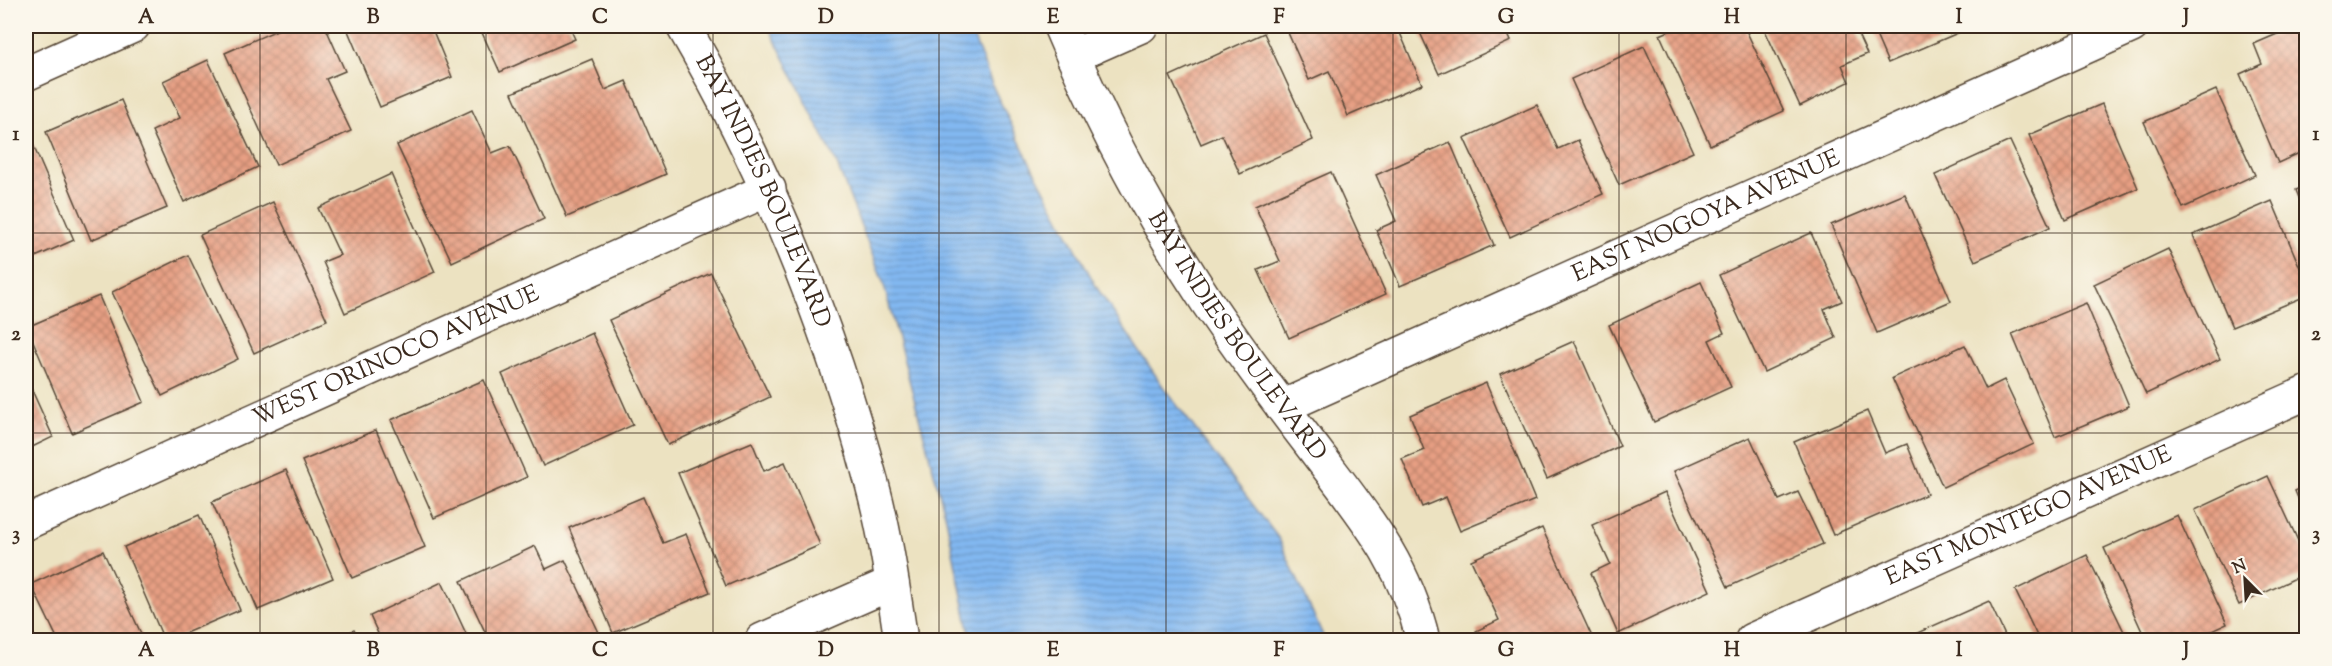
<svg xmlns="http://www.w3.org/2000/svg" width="2332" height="666" font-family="'Sorts Mill Goudy',serif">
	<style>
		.water { fill: url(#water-rules); stroke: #5e7188; stroke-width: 1.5 }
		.building { fill: url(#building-cross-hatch) }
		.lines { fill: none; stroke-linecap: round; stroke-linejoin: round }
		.minor-casing { stroke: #564636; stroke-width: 36 }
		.minor { stroke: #fff; stroke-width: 33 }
		.grid { fill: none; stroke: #3b2a1e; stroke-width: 1.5; stroke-opacity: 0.55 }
		.labels { text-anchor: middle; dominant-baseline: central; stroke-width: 4.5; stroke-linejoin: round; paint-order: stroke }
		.street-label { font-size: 24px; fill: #3b2a1e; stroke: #fbf7ec }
		.neatline { fill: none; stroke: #3b2a1e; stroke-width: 2 }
		.grid-label { font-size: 20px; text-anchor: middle; font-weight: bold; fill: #3b2a1e }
	</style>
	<defs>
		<pattern id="water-rules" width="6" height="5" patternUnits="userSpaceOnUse" patternTransform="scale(1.5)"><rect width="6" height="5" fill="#82b8f1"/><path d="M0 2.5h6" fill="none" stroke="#6c96c3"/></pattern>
		<pattern id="building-cross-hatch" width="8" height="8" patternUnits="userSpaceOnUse" patternTransform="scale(1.5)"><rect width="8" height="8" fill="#e79f83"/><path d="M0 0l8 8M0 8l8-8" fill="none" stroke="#bc826b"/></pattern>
	</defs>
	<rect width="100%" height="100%" fill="#fbf7ec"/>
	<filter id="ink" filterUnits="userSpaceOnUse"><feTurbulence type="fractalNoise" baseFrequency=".0167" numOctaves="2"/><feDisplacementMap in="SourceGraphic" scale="12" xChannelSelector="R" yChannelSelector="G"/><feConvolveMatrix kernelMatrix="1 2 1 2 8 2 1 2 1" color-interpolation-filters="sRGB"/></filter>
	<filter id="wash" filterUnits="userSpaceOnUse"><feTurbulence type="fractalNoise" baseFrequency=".008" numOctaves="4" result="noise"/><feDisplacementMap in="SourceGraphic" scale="24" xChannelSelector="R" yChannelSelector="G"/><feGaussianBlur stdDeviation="1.35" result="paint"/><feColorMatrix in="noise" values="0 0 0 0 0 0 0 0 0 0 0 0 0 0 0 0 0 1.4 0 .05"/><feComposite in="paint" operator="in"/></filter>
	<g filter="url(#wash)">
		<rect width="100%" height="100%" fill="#ece2c1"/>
		<path class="water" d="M768,26H969L994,89L1030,163L1097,288L1164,388L1279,539L1325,640H971L946,518L883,282L836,162Z"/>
		<g id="blocks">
			<g class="building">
				<path d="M286,26H325L345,71L326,79L351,131L276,165L225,53Z"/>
				<path d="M346,26H431L452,77L380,107Z"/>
				<path d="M479,26H569L575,39L500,72Z"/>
				<path d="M1285,26H1397L1422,84L1348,116L1329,71L1309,80Z"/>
				<path d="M1417,26H1504L1511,41L1439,74Z"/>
				<path d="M1681,26H1744L1784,111L1710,145L1660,35Z"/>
				<path d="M1763,26H1854L1867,54L1842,65L1849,82L1800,106Z"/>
				<path d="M1872,26H1958L1960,32L1888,63Z"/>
				<path d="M2296,26H2306V150L2278,163L2240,74L2262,64L2254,44Z"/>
				<path d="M1264,33L1313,140L1240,174L1222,135L1201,144L1170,76Z"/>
				<path d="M1644,46L1693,152L1619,185L1571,79Z"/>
				<path d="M592,59L605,90L626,81L666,174L567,217L512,93Z"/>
				<path d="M208,60L258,167L184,202L152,131L180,118L163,81Z"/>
				<path d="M2216,90L2255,175L2183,208L2144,122Z"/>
				<path d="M121,100L167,208L91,240L46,132Z"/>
				<path d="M2102,104L2138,188L2065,220L2029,135Z"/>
				<path d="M1537,105L1558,149L1578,140L1603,194L1510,237L1464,138Z"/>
				<path d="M472,110L492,153L510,146L544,219L452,262L397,145Z"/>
				<path d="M30,138L74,240L26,261V139Z"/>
				<path d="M2010,141L2050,227L1975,261L1935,175Z"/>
				<path d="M1450,142L1494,245L1400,286L1376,230L1396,221L1376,175Z"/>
				<path d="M1331,172L1386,294L1289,338L1258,270L1280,261L1255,206Z"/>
				<path d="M391,174L435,272L345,313L323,262L340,255L318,208Z"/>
				<path d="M2306,186V216L2296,190Z"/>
				<path d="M1905,194L1951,301L1877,333L1831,225Z"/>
				<path d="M2272,201L2306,282V296L2232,327L2193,235Z"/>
				<path d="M273,202L327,320L254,353L200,235Z"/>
				<path d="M1811,233L1842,301L1824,309L1836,338L1764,372L1719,275Z"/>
				<path d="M2168,249L2220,359L2146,394L2094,284Z"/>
				<path d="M188,255L238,359L162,396L112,292Z"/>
				<path d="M711,273L770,397L668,445L609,320Z"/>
				<path d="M1701,282L1724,333L1709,340L1731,387L1654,422L1609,325Z"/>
				<path d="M99,296L144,402L72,433L27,327Z"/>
				<path d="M2086,303L2129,406L2055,437L2012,334Z"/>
				<path d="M592,333L633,425L543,466L502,374Z"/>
				<path d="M1574,341L1620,446L1547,479L1500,374Z"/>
				<path d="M1965,345L1986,389L2004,380L2034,444L1943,487L1892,378Z"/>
				<path d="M26,377L53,437L26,450Z"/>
				<path d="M484,380L527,477L434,518L391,420Z"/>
				<path d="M1486,383L1535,500L1460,531L1446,497L1422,507L1402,459L1424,450L1410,415Z"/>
				<path d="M1867,411L1885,453L1907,444L1927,494L1833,535L1794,442Z"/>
				<path d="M376,430L425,547L352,578L302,461Z"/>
				<path d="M1750,437L1779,500L1798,492L1823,544L1728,587L1674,471Z"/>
				<path d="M752,442L764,471L785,462L820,545L726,586L678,473Z"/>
				<path d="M286,470L333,578L258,610L212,502Z"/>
				<path d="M2268,476L2306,558V573L2239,605L2195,510Z"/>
				<path d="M2306,486V517L2295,491Z"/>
				<path d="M1665,492L1710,591L1618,634L1591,573L1610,564L1592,525Z"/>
				<path d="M643,497L663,543L686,534L710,592L613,633L569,528Z"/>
				<path d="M199,515L240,610L169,640H164L124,547Z"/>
				<path d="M2177,515L2227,624L2192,640H2146L2104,548Z"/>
				<path d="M1542,528L1593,639L1480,640L1476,631L1499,620L1471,560Z"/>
				<path d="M535,546L546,569L565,560L602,639L489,640L461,581Z"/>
				<path d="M103,551L144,640H58L31,584Z"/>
				<path d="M2087,555L2128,640H2039L2015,590Z"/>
				<path d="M442,582L469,640H381L370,616Z"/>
				<path d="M1989,601L2007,640H1907L1906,638Z"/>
				<path d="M26,618L36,640H26Z"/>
				<path d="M354,630L359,640H333Z"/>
			</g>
		</g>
	</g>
	<g filter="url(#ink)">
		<use href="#blocks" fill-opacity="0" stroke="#564636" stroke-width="1.5"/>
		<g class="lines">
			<g class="minor-casing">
				<g id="minor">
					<path id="s1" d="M683,26C766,169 829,323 872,484C886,535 893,588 901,640"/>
					<path id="s2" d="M1060,26C1100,121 1150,215 1207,302C1241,352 1277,401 1314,449C1362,513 1404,560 1423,640"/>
					<path d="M1073,56L1141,26"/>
					<path d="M26,74L133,26"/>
					<path id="s3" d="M1282,407L2132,26"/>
					<path id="s4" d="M26,523L769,189"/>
					<path d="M762,640L892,583"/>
					<path id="s5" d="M1752,640L2306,393"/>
				</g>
			</g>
			<use href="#minor" class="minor"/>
		</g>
	</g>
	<path class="grid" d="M260,26V640M486,26V640M713,26V640M939,26V640M1166,26V640M1393,26V640M1619,26V640M1846,26V640M2072,26V640M26,233H2306M26,433H2306"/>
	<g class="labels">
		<g class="street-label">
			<text stroke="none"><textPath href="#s1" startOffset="184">BAY INDIES BOULEVARD</textPath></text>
			<text stroke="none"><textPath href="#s3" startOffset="465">EAST NOGOYA AVENUE</textPath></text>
			<text stroke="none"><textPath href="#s2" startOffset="358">BAY INDIES BOULEVARD</textPath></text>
			<text stroke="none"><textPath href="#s4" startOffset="406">WEST ORINOCO AVENUE</textPath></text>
			<text stroke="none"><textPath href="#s5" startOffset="303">EAST MONTEGO AVENUE</textPath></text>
		</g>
	</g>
	<rect width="2332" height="666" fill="none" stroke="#fbf7ec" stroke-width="66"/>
	<g transform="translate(2245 579) rotate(336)" stroke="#fbf7ec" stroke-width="4.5" paint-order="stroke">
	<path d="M0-4.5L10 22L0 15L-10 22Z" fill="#3b2a1e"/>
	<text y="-9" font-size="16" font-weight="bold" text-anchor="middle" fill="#3b2a1e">N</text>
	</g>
	<rect x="33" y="33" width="2266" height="600" class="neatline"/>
	<g class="grid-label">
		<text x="146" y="23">A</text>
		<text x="373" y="23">B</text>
		<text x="600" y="23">C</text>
		<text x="826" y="23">D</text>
		<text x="1053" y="23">E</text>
		<text x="1279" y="23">F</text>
		<text x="1506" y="23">G</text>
		<text x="1732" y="23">H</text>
		<text x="1959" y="23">I</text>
		<text x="2186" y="23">J</text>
		<text x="16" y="140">1</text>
		<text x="2316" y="140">1</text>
		<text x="16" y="340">2</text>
		<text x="2316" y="340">2</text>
		<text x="16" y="540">3</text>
		<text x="2316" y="540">3</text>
		<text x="146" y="656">A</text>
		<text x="373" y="656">B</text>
		<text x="600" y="656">C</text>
		<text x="826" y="656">D</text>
		<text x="1053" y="656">E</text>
		<text x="1279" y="656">F</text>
		<text x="1506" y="656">G</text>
		<text x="1732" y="656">H</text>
		<text x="1959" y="656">I</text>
		<text x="2186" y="656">J</text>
	</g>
</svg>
